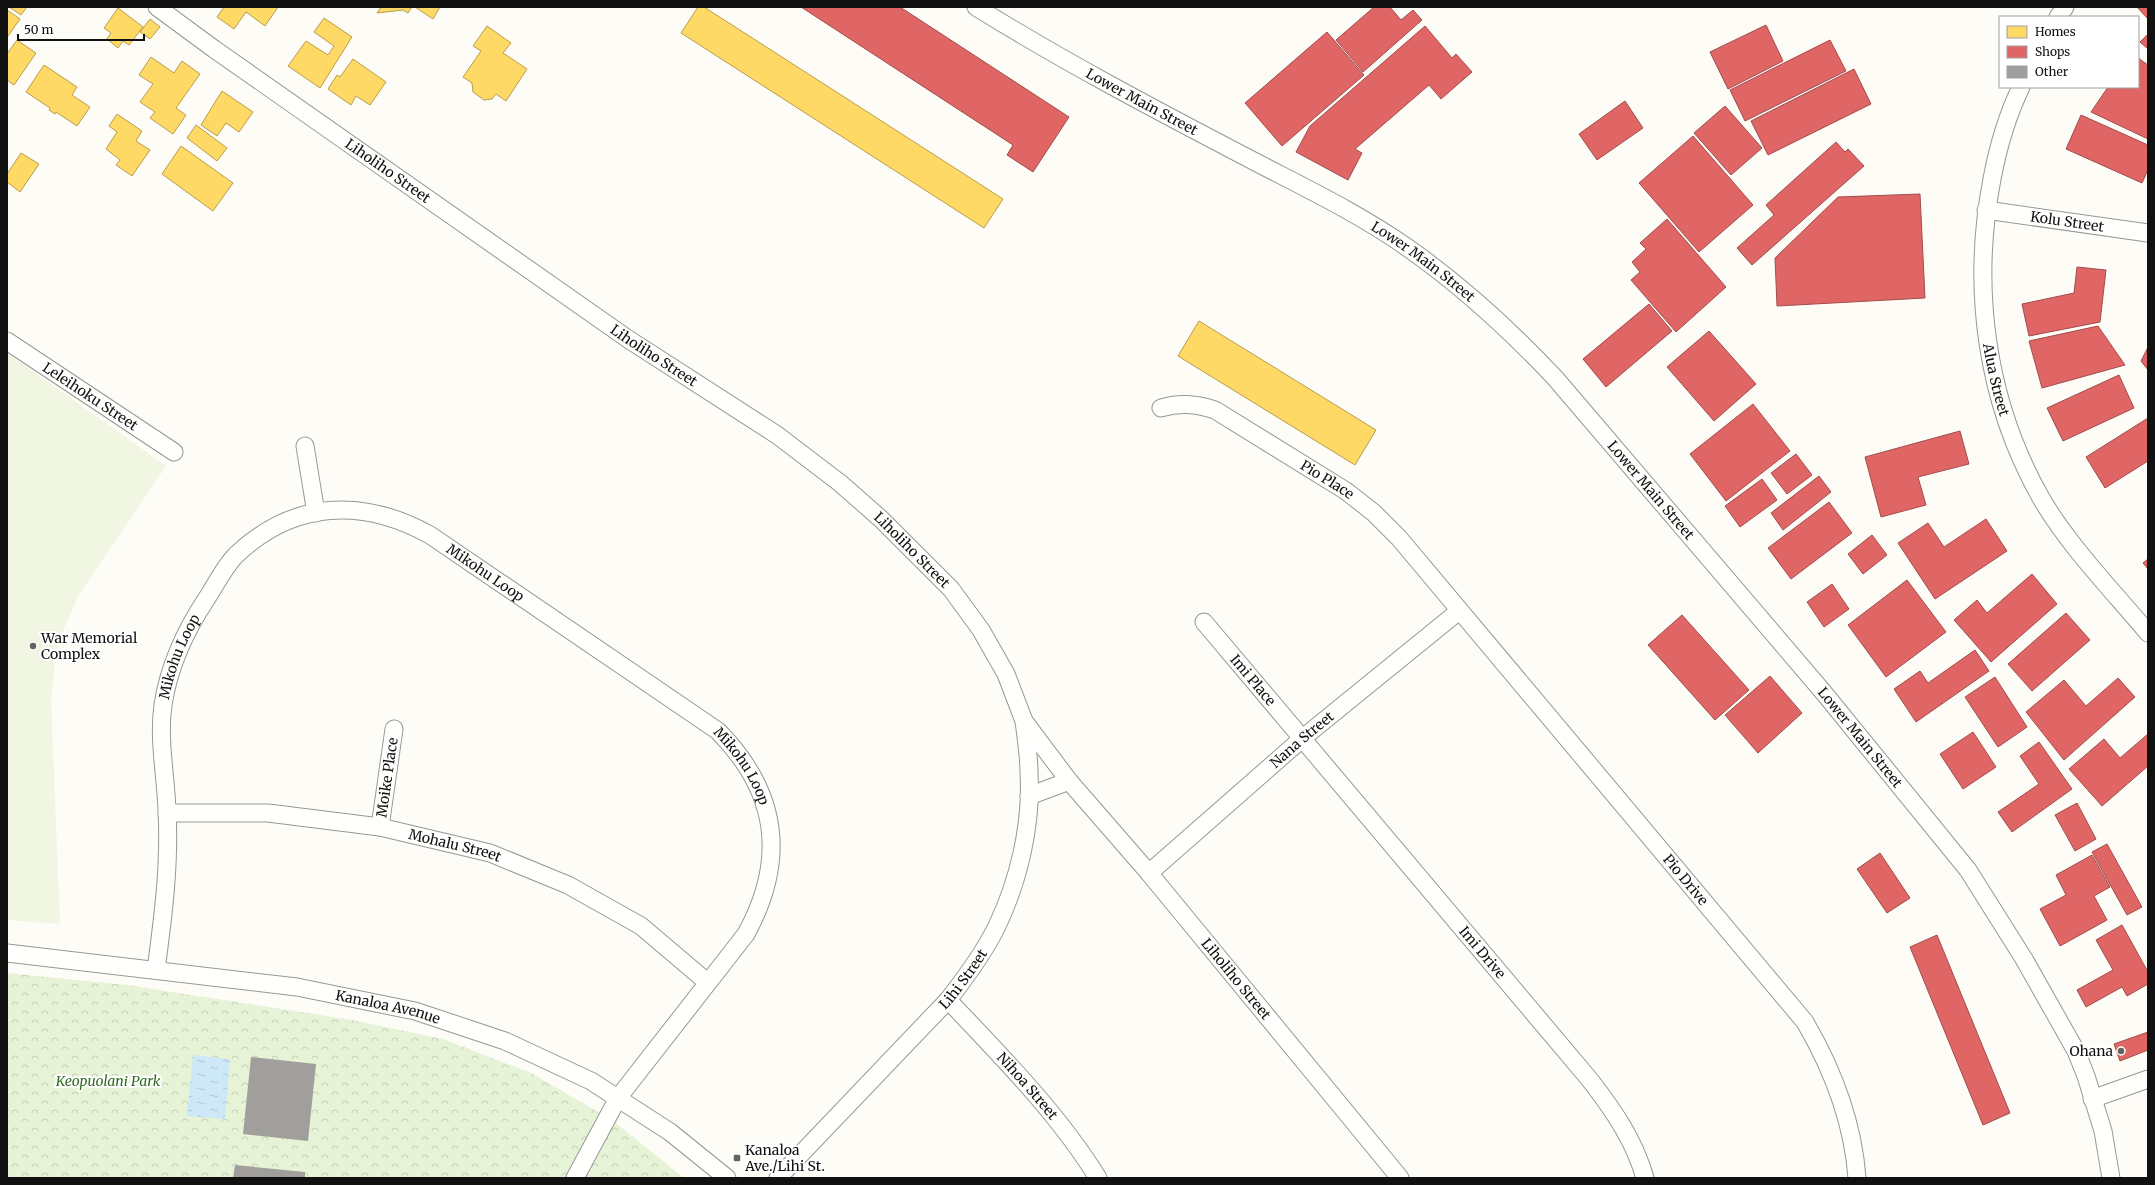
<svg xmlns="http://www.w3.org/2000/svg" width="2155" height="1185" font-family="Merriweather,serif">
	<style>
		.park { fill: url(#park-crowns) }
		.pitch { fill: #f0f6e1 }
		.water { fill: url(#water-ripples) }
		.homes { fill: #ffd966; stroke: #b89d4c }
		.shops { fill: #e06666; stroke: #a24c4c }
		.building { fill: #a19f9c }
		.lines { fill: none; stroke-linecap: round; stroke-linejoin: round }
		.minor-casing { stroke: #979795; stroke-width: 19 }
		.minor { stroke: #fffffe; stroke-width: 17 }
		.poi-dot { fill: #646362; stroke: #fff; stroke-width: 1.5 }
		.labels { text-anchor: middle; dominant-baseline: central; stroke-width: 4; stroke-linejoin: round; paint-order: stroke }
		.street-label { font-size: 14px; fill: #111; stroke: #fff }
		.poi-label { font-size: 14px; fill: #111; stroke: #fff; text-anchor: start }
		.park-label { font-size: 14px; font-style: italic; fill: #2f6b1f; stroke: #fff }
	</style>
	<defs>
		<pattern id="park-crowns" width="20" height="18" patternUnits="userSpaceOnUse"><rect width="20" height="18" fill="#e7f3d7"/><path d="M2 6a3 3 0 1 1 6 0M12 15a3 3 0 1 1 6 0" fill="none" stroke="#c5cfb8"/></pattern>
		<pattern id="water-ripples" width="26" height="14" patternUnits="userSpaceOnUse"><rect width="26" height="14" fill="#cde8f7"/><path d="M2 4q2-2 4 0t4 0M15 11q2-2 4 0t4 0" fill="none" stroke="#afc6d3"/></pattern>
	</defs>
	<rect width="100%" height="100%" fill="#fdfcf7"/>
	<path class="park" d="M7,973L127,985L352,1020L443,1039L531,1073L612,1120L684,1178H7Z"/>
	<path class="pitch" d="M7,353L166,466L78,596L64,628L55,663L51,699L60,924L7,920Z"/>
	<path class="water" d="M193,1055L230,1059L225,1119L187,1116Z"/>
	<g class="homes">
		<path d="M9,7H27L21,15Z"/>
		<path d="M224,7H278L265,26L246,12L234,29L217,17Z"/>
		<path d="M381,7H412L408,13L403,10L377,13Z"/>
		<path d="M415,7H440L433,19Z"/>
		<path d="M698,7H704L1003,199L984,228L681,33Z"/>
		<path d="M118,8L143,27L129,45L123,41L118,48L107,39L111,33L104,28Z"/>
		<path d="M7,10L20,19L8,36H7Z"/>
		<path d="M324,18L352,37L320,88L288,66L306,41L328,55L334,46L314,32Z"/>
		<path d="M150,19L160,27L150,39L140,32Z"/>
		<path d="M487,26L511,43L503,53L527,69L506,101L496,94L492,99L484,100L473,92L472,83L463,77L481,51L473,46Z"/>
		<path d="M17,40L36,53L14,85L7,80V54Z"/>
		<path d="M151,57L174,73L182,61L200,74L176,108L186,115L173,134L150,118L155,112L140,102L153,84L139,75Z"/>
		<path d="M353,59L386,82L370,105L356,96L351,105L328,89L337,75L340,77Z"/>
		<path d="M44,65L77,87L72,95L90,107L77,126L56,112L55,114L49,110L50,108L26,92Z"/>
		<path d="M222,91L253,112L239,132L226,123L217,136L201,125Z"/>
		<path d="M117,114L142,131L136,141L150,150L132,176L116,165L120,160L106,149L117,132L109,126Z"/>
		<path d="M196,125L227,148L217,161L187,138Z"/>
		<path d="M181,146L233,183L213,211L162,174Z"/>
		<path d="M21,153L39,164L20,192L7,182V174Z"/>
		<path d="M1199,321L1376,430L1355,465L1178,356Z"/>
	</g>
	<g class="shops">
		<path d="M801,7H900L1069,117L1033,172L1007,155L1013,145Z"/>
		<path d="M1374,7H1390L1401,20L1413,10L1422,20L1363,72L1336,40Z"/>
		<path d="M2137,7H2148V19Z"/>
		<path d="M1766,25L1783,61L1728,89L1710,52Z"/>
		<path d="M1425,26L1452,58L1456,54L1472,72L1441,99L1429,85L1355,149L1362,153L1348,180L1296,152L1310,126Z"/>
		<path d="M1327,32L1364,75L1282,146L1245,103Z"/>
		<path d="M2148,34V49L2140,42Z"/>
		<path d="M1830,40L1846,71L1745,121L1730,90Z"/>
		<path d="M2138,58L2148,65V139L2091,112L2108,87H2138Z"/>
		<path d="M1854,69L1871,104L1768,155L1751,121Z"/>
		<path d="M1625,101L1643,128L1597,160L1579,134Z"/>
		<path d="M1725,106L1762,148L1731,175L1694,133Z"/>
		<path d="M2081,115L2148,145V170L2142,183L2066,149Z"/>
		<path d="M1693,136L1753,205L1699,252L1639,183Z"/>
		<path d="M1836,142L1845,152L1848,149L1864,166L1752,265L1737,248L1774,215L1766,205Z"/>
		<path d="M1920,194L1925,298L1777,306L1775,258L1838,197Z"/>
		<path d="M1667,219L1726,287L1676,332L1631,280L1640,272L1632,262L1646,249L1640,243Z"/>
		<path d="M2077,267L2106,270L2100,322L2029,336L2022,304L2074,293Z"/>
		<path d="M1649,304L1672,331L1606,387L1583,359Z"/>
		<path d="M2098,326L2125,365L2042,388L2029,341Z"/>
		<path d="M1709,331L1756,384L1714,421L1667,367Z"/>
		<path d="M2148,347V370L2141,361Z"/>
		<path d="M2119,375L2134,408L2063,441L2047,408Z"/>
		<path d="M1753,404L1790,451L1726,501L1690,454Z"/>
		<path d="M2148,418V461L2105,488L2086,457Z"/>
		<path d="M1960,431L1969,464L1918,477L1926,505L1881,517L1865,457Z"/>
		<path d="M1796,454L1812,475L1787,494L1771,473Z"/>
		<path d="M1819,476L1831,492L1783,530L1771,513Z"/>
		<path d="M1762,479L1777,500L1740,527L1725,506Z"/>
		<path d="M1829,502L1852,533L1791,579L1768,548Z"/>
		<path d="M1986,519L2007,551L1935,599L1898,543L1928,523L1944,547Z"/>
		<path d="M1872,535L1887,555L1863,574L1848,554Z"/>
		<path d="M2148,559V569L2143,563Z"/>
		<path d="M2032,574L2057,604L1991,662L1954,620L1977,600L1987,613Z"/>
		<path d="M1907,580L1946,632L1886,677L1848,625Z"/>
		<path d="M1832,584L1849,609L1824,627L1807,602Z"/>
		<path d="M2066,613L2090,640L2032,691L2008,664Z"/>
		<path d="M1682,615L1749,690L1715,720L1648,645Z"/>
		<path d="M1975,650L1989,671L1916,722L1894,689L1920,671L1928,683Z"/>
		<path d="M1770,676L1802,713L1758,753L1725,715Z"/>
		<path d="M1995,677L2027,727L1998,747L1965,697Z"/>
		<path d="M2118,678L2135,697L2064,760L2026,712L2064,680L2086,706Z"/>
		<path d="M1973,732L1996,767L1963,789L1940,754Z"/>
		<path d="M2148,734V766L2102,806L2069,769L2104,739L2120,758Z"/>
		<path d="M2039,742L2072,789L2012,832L1998,812L2039,784L2020,756Z"/>
		<path d="M2077,803L2096,839L2075,851L2055,815Z"/>
		<path d="M2107,844L2142,907L2127,915L2092,852Z"/>
		<path d="M1880,853L1910,898L1887,913L1857,869Z"/>
		<path d="M2092,855L2110,887L2094,896L2107,920L2060,946L2040,909L2066,895L2056,875Z"/>
		<path d="M2122,925L2148,972V984L2127,996L2122,987L2086,1007L2077,990L2113,970L2096,940Z"/>
		<path d="M1937,935L2010,1113L1983,1125L1910,947Z"/>
		<path d="M2148,1032V1050L2120,1061L2114,1044Z"/>
	</g>
	<g class="building">
		<path d="M251,1057L316,1064L308,1141L243,1134Z"/>
		<path d="M235,1165L305,1172V1178H233Z"/>
	</g>
	<g class="lines">
		<g class="minor-casing">
			<g id="minor">
				<path id="s1" d="M157,7L214,49L628,339L777,435L840,483L881,519L951,589L981,630L1006,674L1024,721L1069,781L1149,873L1400,1178"/>
				<path id="s2" d="M976,7C1063,61 1154,109 1244,156C1299,185 1357,212 1408,248C1462,286 1511,331 1556,379L1824,693L1968,870L2024,959L2076,1051L2086,1076L2103,1131L2111,1178"/>
				<path d="M2058,17L2065,7"/>
				<path id="s3" d="M2021,87C2007,116 1998,147 1992,179C1971,288 1986,401 2041,498C2068,545 2113,591 2148,633"/>
				<path id="s4" d="M1986,210L2148,233"/>
				<path id="s5" d="M7,341L174,452"/>
				<path id="s6" d="M1161,408C1180,402 1196,404 1215,410L1346,491L1374,513L1399,538L1805,1022C1833,1070 1853,1122 1857,1178"/>
				<path d="M305,446L316,513"/>
				<path id="s7" d="M1204,622L1590,1080C1614,1111 1634,1140 1645,1178"/>
				<path d="M1029,796L1069,781"/>
				<path id="s8" d="M167,813H268L380,827L490,853L568,885L641,926L707,982"/>
				<path id="s9" d="M380,827L394,729"/>
				<path id="s10" d="M1149,873L1304,737L1459,611"/>
				<path id="s11" d="M7,953L297,987L415,1011L505,1041L591,1081L670,1132L727,1178"/>
				<path id="s12" d="M156,970C163,917 170,865 167,811C166,776 158,740 163,705C169,665 185,631 207,598C216,584 225,566 236,555C294,500 363,498 430,535L718,731C778,792 787,859 746,934L618,1098L575,1178"/>
				<path id="s13" d="M948,1000C1001,1056 1057,1112 1098,1178"/>
				<path d="M2092,1099L2148,1079"/>
				<path id="s14" d="M778,1178L948,1000C966,977 984,953 997,926C1019,880 1032,824 1029,773C1029,755 1026,738 1024,721"/>
			</g>
		</g>
		<use href="#minor" class="minor"/>
	</g>
	<g class="poi-dot">
		<circle cx="33" cy="646" r="4"/>
		<circle cx="2121" cy="1051" r="4"/>
		<rect x="733" y="1154" width="8" height="8" rx="2"/>
	</g>
	<g class="labels">
		<g class="street-label">
			<text stroke="none"><textPath href="#s2" startOffset="191">Lower Main Street</textPath></text>
			<text stroke="none"><textPath href="#s1" startOffset="283">Liholiho Street</textPath></text>
			<text stroke="none"><textPath href="#s4" startOffset="82">Kolu Street</textPath></text>
			<text stroke="none"><textPath href="#s2" startOffset="515">Lower Main Street</textPath></text>
			<text stroke="none"><textPath href="#s1" startOffset="607">Liholiho Street</textPath></text>
			<text stroke="none"><textPath href="#s3" startOffset="299">Alua Street</textPath></text>
			<text stroke="none"><textPath href="#s5" startOffset="100">Leleihoku Street</textPath></text>
			<text stroke="none"><textPath href="#s6" startOffset="187">Pio Place</textPath></text>
			<text stroke="none"><textPath href="#s2" startOffset="839">Lower Main Street</textPath></text>
			<text stroke="none"><textPath href="#s1" startOffset="931">Liholiho Street</textPath></text>
			<text stroke="none"><textPath href="#s12" startOffset="712">Mikohu Loop</textPath></text>
			<text stroke="none"><textPath href="#s12" startOffset="317">Mikohu Loop</textPath></text>
			<text stroke="none"><textPath href="#s7" startOffset="76">Imi Place</textPath></text>
			<text stroke="none"><textPath href="#s2" startOffset="1163">Lower Main Street</textPath></text>
			<text stroke="none"><textPath href="#s10" startOffset="203">Nana Street</textPath></text>
			<text stroke="none"><textPath href="#s12" startOffset="1036">Mikohu Loop</textPath></text>
			<text stroke="none"><textPath href="#s9" startOffset="50">Moike Place</textPath></text>
			<text stroke="none"><textPath href="#s8" startOffset="291">Mohalu Street</textPath></text>
			<text stroke="none"><textPath href="#s6" startOffset="726">Pio Drive</textPath></text>
			<text stroke="none"><textPath href="#s7" startOffset="432">Imi Drive</textPath></text>
			<text stroke="none"><textPath href="#s14" startOffset="272">Lihi Street</textPath></text>
			<text stroke="none"><textPath href="#s1" startOffset="1472">Liholiho Street</textPath></text>
			<text stroke="none"><textPath href="#s11" startOffset="385">Kanaloa Avenue</textPath></text>
			<text stroke="none"><textPath href="#s13" startOffset="117">Nihoa Street</textPath></text>
		</g>
		<g class="poi-label">
			<text x="41" y="638">War Memorial<tspan x="41" dy="16">Complex</tspan></text>
			<text x="2113" y="1051" text-anchor="end">Ohana</text>
			<text x="745" y="1150">Kanaloa<tspan x="745" dy="16">Ave./Lihi St.</tspan></text>
		</g>
		<g class="park-label">
			<text x="108" y="1081">Keopuolani Park</text>
		</g>
	</g>
	<rect width="2155" height="1185" fill="none" stroke="#111111" stroke-width="16"/>
	<rect x="1999" y="16" width="140" height="72" fill="#ffffff" stroke="#a0a0a0"/>
	<rect x="2007" y="26" width="20" height="12" fill="#ffd966" stroke="#a0a0a0"/>
	<text x="2035" y="36" font-size="12" fill="#111111">Homes</text>
	<rect x="2007" y="46" width="20" height="12" fill="#e06666" stroke="#a0a0a0"/>
	<text x="2035" y="56" font-size="12" fill="#111111">Shops</text>
	<rect x="2007" y="66" width="20" height="12" fill="#a19f9c" stroke="#a0a0a0"/>
	<text x="2035" y="76" font-size="12" fill="#111111">Other</text>
	<path d="M18 34v6h126v-6" fill="none" stroke="#111111" stroke-width="2"/>
	<text x="24" y="34" font-size="12" fill="#111111" stroke="#ffffff" stroke-width="3" paint-order="stroke">50 m</text>
</svg>
